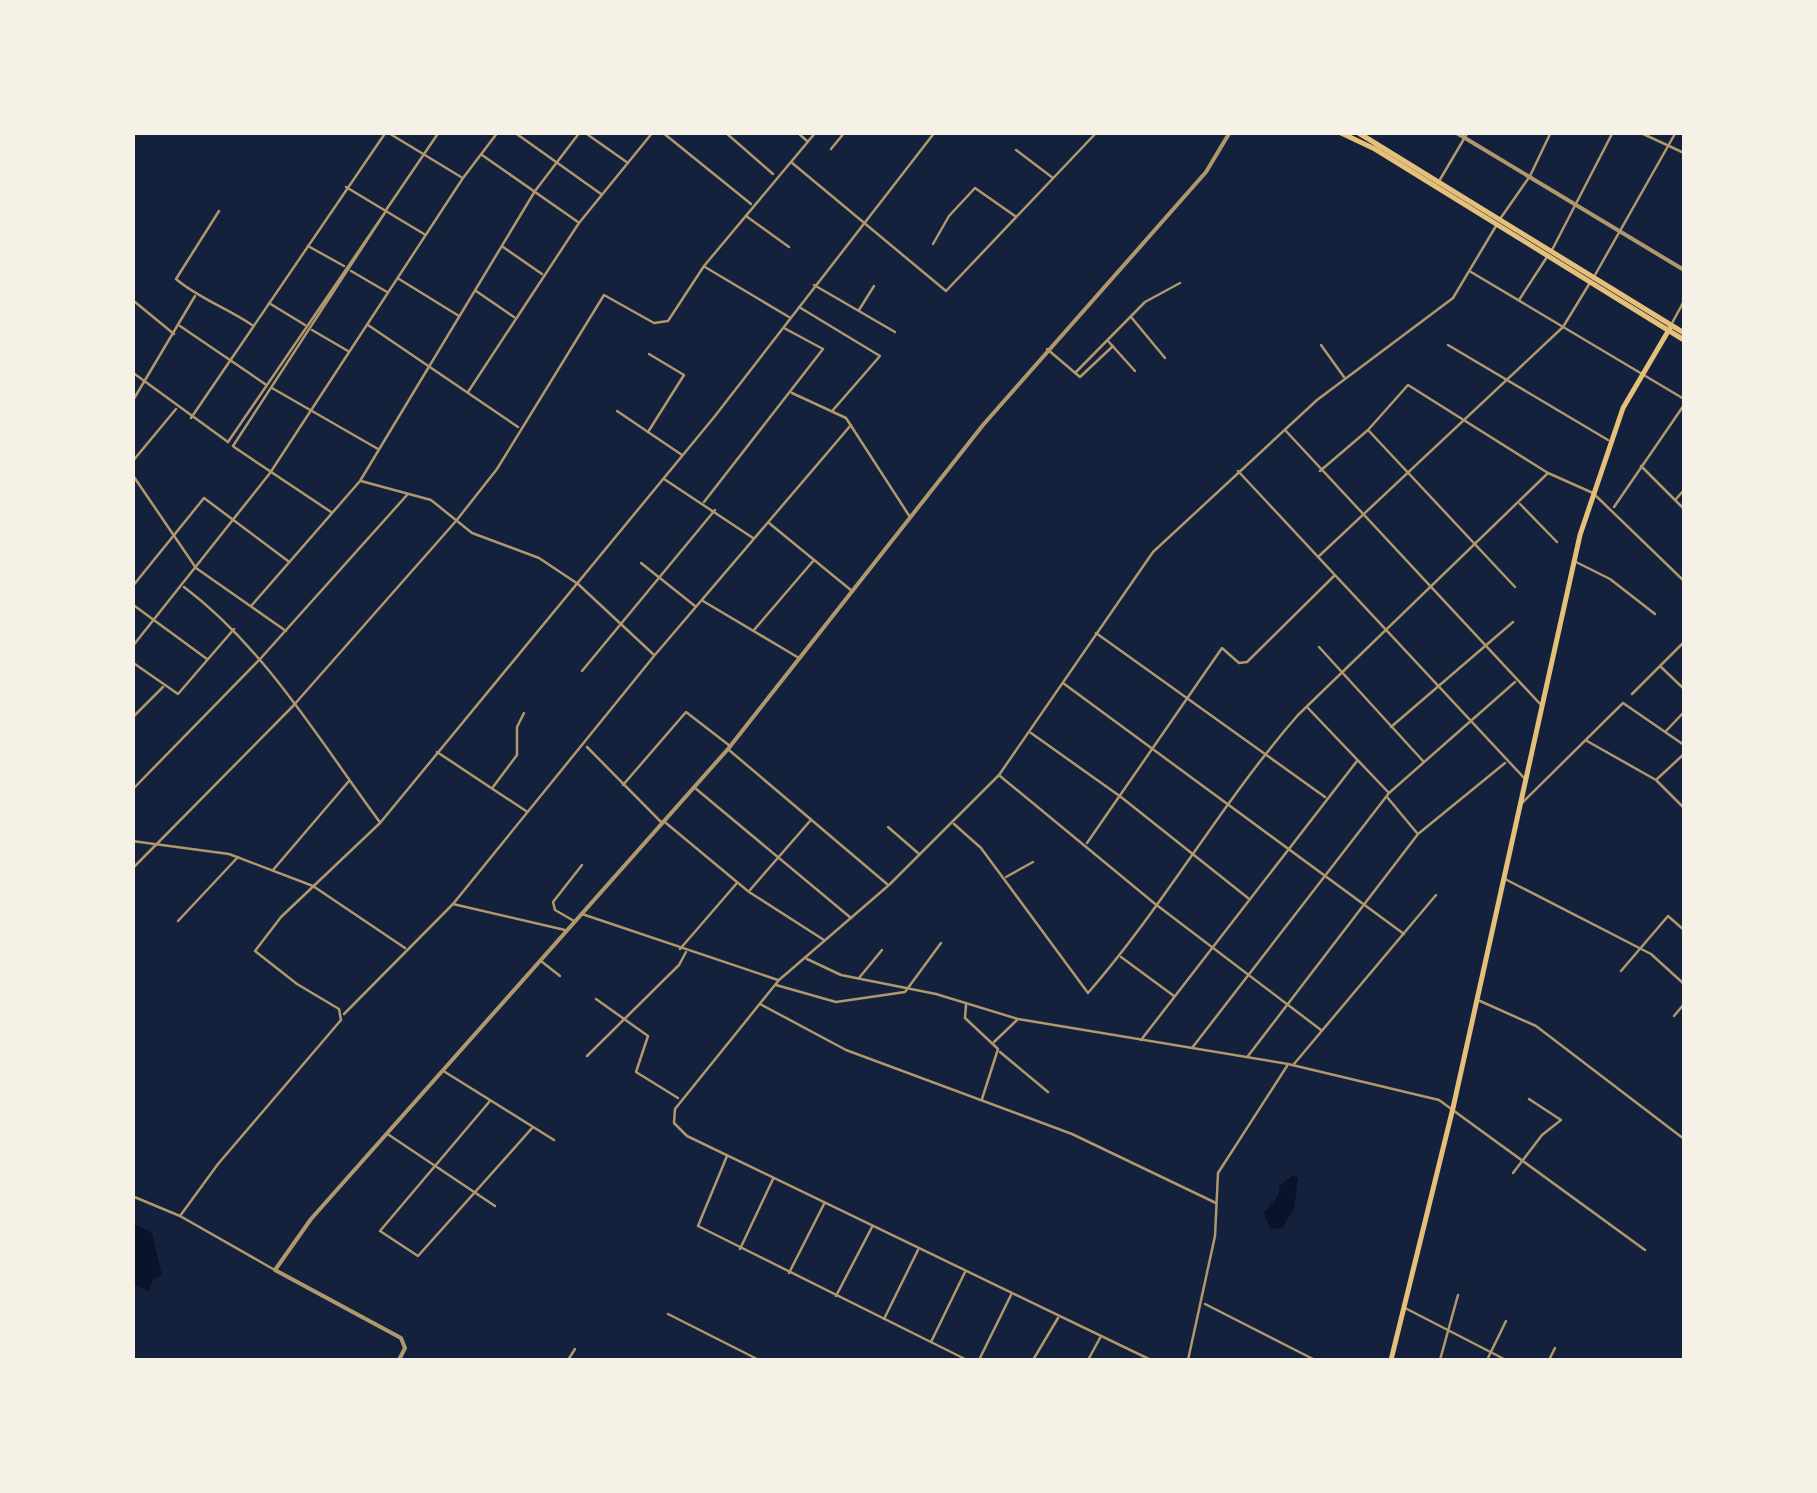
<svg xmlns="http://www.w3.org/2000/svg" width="1817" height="1493" font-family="Literata,serif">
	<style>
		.water { fill: #0b132b }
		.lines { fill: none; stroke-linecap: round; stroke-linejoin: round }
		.minor { stroke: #b1986c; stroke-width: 2.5 }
		.tertiary { stroke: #b1986c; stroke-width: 4 }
		.primary { stroke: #e5c07b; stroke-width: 5 }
		.trunk { stroke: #e5c07b; stroke-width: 5 }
	</style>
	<rect width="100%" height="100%" fill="#14213d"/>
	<g class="water">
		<path d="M1293,1175L1298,1178L1294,1209L1282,1228L1270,1229L1264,1212L1279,1195V1186Z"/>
		<path d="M133,1223L152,1233L162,1275L153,1280L149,1291L133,1284Z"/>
	</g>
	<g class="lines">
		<g class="minor">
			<path d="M387,132L461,177"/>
			<path d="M514,132L601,194"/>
			<path d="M584,132L628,163"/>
			<path d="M662,132L751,204"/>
			<path d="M725,132L773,174"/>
			<path d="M797,132L807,141"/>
			<path d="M1639,132L1684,153"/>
			<path d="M831,149L845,132"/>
			<path d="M1016,150L1053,178"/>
			<path d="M482,155L578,222"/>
			<path d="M791,162L946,291L1097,132"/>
			<path d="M1438,183L1468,132"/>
			<path d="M346,187L424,234"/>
			<path d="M386,210L439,132"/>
			<path d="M219,211L176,279C198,298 227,308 252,325"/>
			<path d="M746,216L789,247"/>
			<path d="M1500,219L1530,176L1551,132"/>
			<path d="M933,244L949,216L975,188L1015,216"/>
			<path d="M308,246L344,266"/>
			<path d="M503,247L542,274"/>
			<path d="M1552,250L1613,132"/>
			<path d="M705,267L789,317"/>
			<path d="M351,271L387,292"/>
			<path d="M1471,272L1684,399"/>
			<path d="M1595,275L1676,132"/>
			<path d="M399,279L459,316"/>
			<path d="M814,285L895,332"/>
			<path d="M476,291L514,317"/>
			<path d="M1519,300L1547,257"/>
			<path d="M135,302L174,334"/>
			<path d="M269,303L305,325"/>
			<path d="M799,307L880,356L833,410"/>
			<path d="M859,310L874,286"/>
			<path d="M1131,317L1165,358"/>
			<path d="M368,325L518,427"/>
			<path d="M1671,325L1684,301"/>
			<path d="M180,326L265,384"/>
			<path d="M312,330L348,351"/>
			<path d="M1108,341L1135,371"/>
			<path d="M1321,345L1344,377"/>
			<path d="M1448,345L1608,440"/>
			<path d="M1047,349L1080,377L1113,346"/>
			<path d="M132,372L228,442"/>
			<path d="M1075,373L1145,302L1180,283"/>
			<path d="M272,388L378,449"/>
			<path d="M468,392L579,223L653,132"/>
			<path d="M792,393L846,418L910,517"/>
			<path d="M132,402L195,296"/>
			<path d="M617,411L682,455"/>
			<path d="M191,418L386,132"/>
			<path d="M1285,430L1542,706"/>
			<path d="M1369,431L1515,587"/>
			<path d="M648,432L684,375L649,354"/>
			<path d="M228,442L386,211L233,446"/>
			<path d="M234,447L331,512"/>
			<path d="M132,462L176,409"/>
			<path d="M1641,466L1684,509"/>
			<path d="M1238,471L1526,780"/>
			<path d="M1320,471L1368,430L1408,385L1548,473L1593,493L1684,581"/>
			<path d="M132,474L196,568L286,631"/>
			<path d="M664,479L753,538"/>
			<path d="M361,481L431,500L472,533L539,558L578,584L653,654"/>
			<path d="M1676,499L1684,490"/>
			<path d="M704,502L823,349L784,328"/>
			<path d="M1520,504L1557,542"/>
			<path d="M1614,507L1684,405"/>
			<path d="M769,523L852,591"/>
			<path d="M1318,557L1563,327L1591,281"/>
			<path d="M1576,562L1610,579L1655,614"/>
			<path d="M641,563L695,606"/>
			<path d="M132,587L204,498L288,561"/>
			<path d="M184,587C265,648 319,740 379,821"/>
			<path d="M703,601L799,658"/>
			<path d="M132,604L207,659"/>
			<path d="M252,605L360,481L535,191L580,132"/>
			<path d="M754,630L814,560"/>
			<path d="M1096,633L1325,797"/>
			<path d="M132,647L270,473L463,178L498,132"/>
			<path d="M1319,647L1423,761"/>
			<path d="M132,662L178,694L234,629"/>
			<path d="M1660,666L1684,689"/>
			<path d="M582,671L715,510"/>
			<path d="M1063,683L1404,934"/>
			<path d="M1632,694L1684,642"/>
			<path d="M1307,707L1389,793L1515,682"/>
			<path d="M132,718L163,687"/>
			<path d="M1391,727L1513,622"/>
			<path d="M1666,731L1684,712"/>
			<path d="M1031,733L1121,797L1248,898"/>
			<path d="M1587,741L1656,780L1684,808"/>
			<path d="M587,747L662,823"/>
			<path d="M729,750L887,884"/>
			<path d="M437,752L526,811"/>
			<path d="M1000,776L1154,903L1321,1030"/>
			<path d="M1657,779L1684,754"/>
			<path d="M623,785L686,712L730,746"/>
			<path d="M493,787L517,755V727L524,713"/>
			<path d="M695,788L851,918"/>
			<path d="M132,790L261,658L407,495"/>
			<path d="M1387,797L1417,833"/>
			<path d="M1523,802L1623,703L1684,745"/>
			<path d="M666,823L749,892L824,940"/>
			<path d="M954,824L981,848L1088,993C1164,906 1221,803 1298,715L1548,473"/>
			<path d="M888,827L918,853"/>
			<path d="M132,841L229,854L313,886L405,948"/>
			<path d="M1087,843L1222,648L1239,663L1247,662L1334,576"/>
			<path d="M132,869L293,706L456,521L497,469L604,295L654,323L668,321L704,266L816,132"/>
			<path d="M273,870L349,781"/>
			<path d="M1006,877L1033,862"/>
			<path d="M1505,879L1651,954L1684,984"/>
			<path d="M750,890L810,821"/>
			<path d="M453,904L565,930"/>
			<path d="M582,914L778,980"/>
			<path d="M178,921L238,857"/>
			<path d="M574,921L555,910L553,902L582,865"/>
			<path d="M680,949L737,883"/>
			<path d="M1121,957L1174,996"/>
			<path d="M807,959L841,975L936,994L1018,1019L1288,1064L1439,1100L1645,1250"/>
			<path d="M541,961L560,976"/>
			<path d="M1621,971L1668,916L1684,930"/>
			<path d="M859,978L882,950"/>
			<path d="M776,985L836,1002L905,992L941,943"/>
			<path d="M596,999L648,1036L636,1072L678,1098"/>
			<path d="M1480,1001L1536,1026L1684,1139"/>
			<path d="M760,1004L846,1050L1072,1134L1216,1203"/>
			<path d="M966,1005L965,1018L998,1049L982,1099"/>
			<path d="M344,1014L453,904L654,656L851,425"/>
			<path d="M1674,1016L1684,1004"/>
			<path d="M1141,1040L1357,761"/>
			<path d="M994,1042L1017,1020"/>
			<path d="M1192,1048L1389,793"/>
			<path d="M1000,1052L1048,1092"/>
			<path d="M587,1056L679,965L686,952"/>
			<path d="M1248,1056L1418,834L1505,763"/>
			<path d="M1294,1064L1436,895"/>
			<path d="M445,1072L554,1140"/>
			<path d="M490,1101L380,1231L418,1256L533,1127"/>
			<path d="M389,1135L495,1206"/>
			<path d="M727,1156L698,1226L967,1360"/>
			<path d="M1513,1173L1542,1135L1561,1120L1529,1099"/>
			<path d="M132,1196L180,1216L273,1269"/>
			<path d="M180,1216L218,1164L341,1020L339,1009L297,984L255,951L281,917L380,823L715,416L935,132"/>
			<path d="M740,1249L773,1179"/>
			<path d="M789,1273L824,1204"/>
			<path d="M836,1296L872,1227"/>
			<path d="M1205,1304L1315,1360"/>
			<path d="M1405,1308L1506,1360"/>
			<path d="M668,1314L759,1360"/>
			<path d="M884,1319L918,1250"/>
			<path d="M931,1342L965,1272"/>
			<path d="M568,1360L575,1349"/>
			<path d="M979,1360L1011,1295"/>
			<path d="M1033,1360L1058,1318"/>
			<path d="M1088,1360L1100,1338"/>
			<path d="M1151,1360L687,1136L674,1123L675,1109L779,980L889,885L999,775L1153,552L1317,400L1453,298L1496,226"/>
			<path d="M1188,1360L1215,1236L1218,1173L1287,1066"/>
			<path d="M1440,1360L1458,1295"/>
			<path d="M1487,1360L1506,1321"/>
			<path d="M1549,1360L1555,1348"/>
		</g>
		<g class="tertiary">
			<path d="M1455,132L1684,270"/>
			<path d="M399,1360L405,1348L401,1338L275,1270L311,1219L728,749L983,425L1206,172L1230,132"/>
		</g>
		<path class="primary" d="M1391,1360L1453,1108L1580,535L1623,408L1670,328"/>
		<g class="trunk">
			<path d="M1339,132L1375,149L1684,340"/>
			<path d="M1357,132L1684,333"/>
		</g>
	</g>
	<rect width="1817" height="1493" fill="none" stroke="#f6f1e7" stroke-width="270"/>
</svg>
